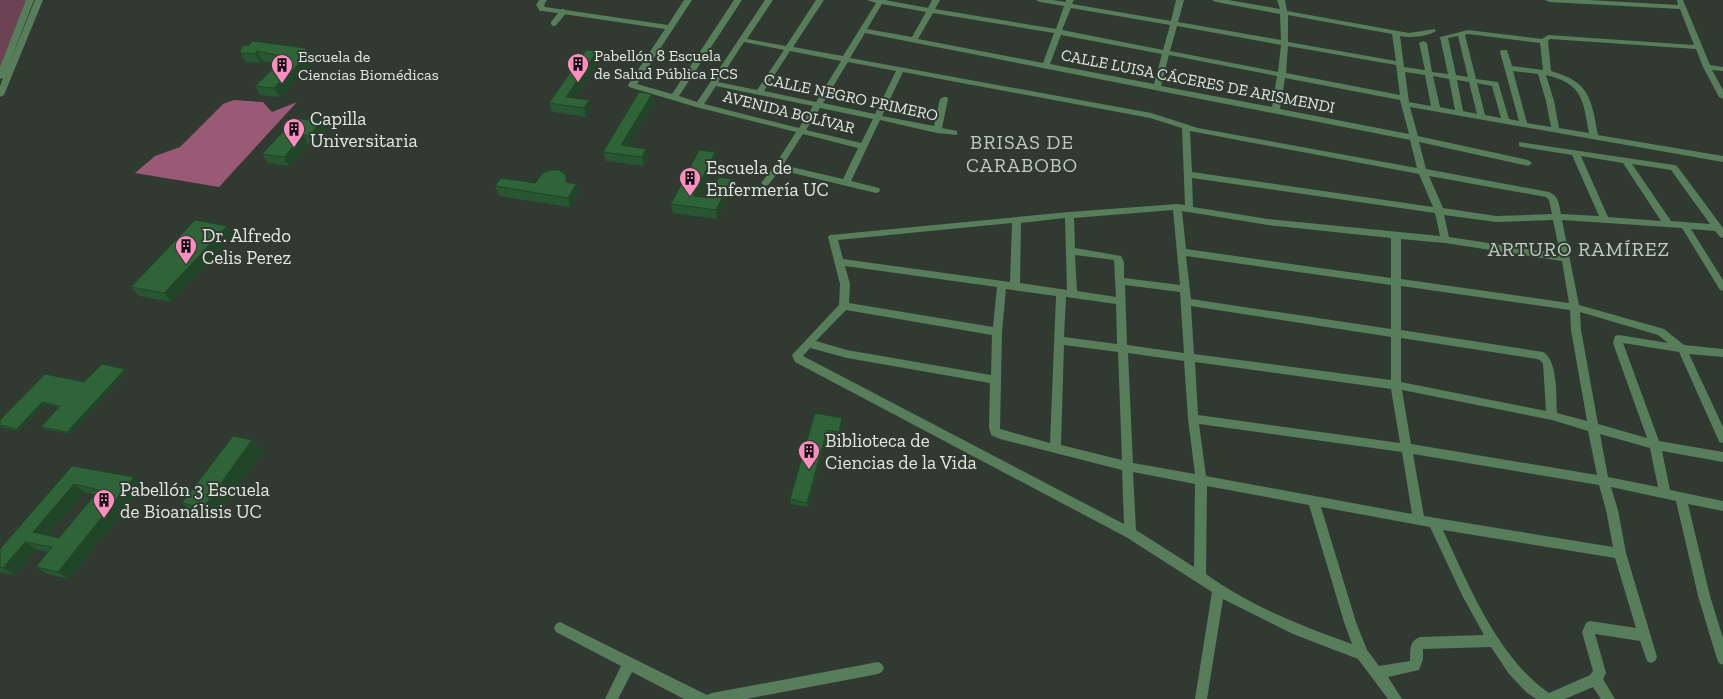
<svg xmlns="http://www.w3.org/2000/svg" width="1723" height="699" font-family="'Zilla Slab',serif">
	<style>
		.green { fill: #6d4254 }
		.forest { fill: #9a5a76 }
		.lines { fill: none; stroke-linecap: round; stroke-linejoin: round }
		.pedestrian { stroke: #577d5b; stroke-width: 6 }
		.minor { fill: #577d5b; fill-rule: evenodd }
		.wall { fill: #285630; fill-rule: evenodd }
		.shaded-wall { fill: #214627 }
		.building { fill: #2f6438; stroke: #214627; fill-rule: evenodd }
		.labels { text-anchor: middle; dominant-baseline: central; stroke-width: 4; stroke-linejoin: round; paint-order: stroke }
		.far-poi-label { font-size: 16px; fill: #e2e9e3; stroke: #303a31; text-anchor: start }
		.far-street-label { font-size: 16px; fill: #e2e9e3; stroke: #303a31 }
		.poi-label { font-size: 19px; fill: #e2e9e3; stroke: #303a31; text-anchor: start }
		.neighbourhood-label { font-size: 20px; letter-spacing: 1px; fill: #c0ccc1; stroke: #303a31 }
	</style>
	<rect width="100%" height="100%" fill="#303a31"/>
	<path class="green" d="M0,0H28L0,69Z"/>
	<path class="forest" d="M234,100L263,102L272,112L297,102L219,187L135,173L155,156L180,147L223,104Z"/>
	<g class="lines">
		<path class="pedestrian" d="M554,23L563,12"/>
		<g class="minor">
			<path d="M26,0H34L8,67L35,0H43L4,95L0,97V86L3,78L0,79V67Z"/>
			<path d="M539,0H547L544,5L545,7L668,25L684,0H692L637,84L672,94L734,0H742L679,96L697,102L765,0H773L747,39L786,46L816,0H824L793,47L843,56L876,3L867,0H885L928,8L932,0H940L935,9L1056,29L1064,6L1040,2L1036,0H1052L1066,2V0H1074L1072,4L1171,21L1176,0H1184L1178,22L1281,40L1280,14L1216,2L1212,0H1228L1280,9L1277,0H1285L1287,11L1409,33L1435,29L1436,31C1426,37 1411,38 1400,36L1404,67L1425,70L1419,43L1423,41L1427,43L1432,72L1448,74L1440,37L1468,30L1542,39L1548,35L1694,45L1680,9L1549,2L1545,0H1589L1678,5L1677,0H1683L1710,65L1723,67V71L1712,70L1723,90V99L1719,97L1703,67L1696,49L1550,39L1548,41L1551,71C1590,82 1591,98 1598,135L1723,156V162L1410,107L1418,136L1528,160L1532,163L1528,166L1419,142L1426,169L1549,192C1559,196 1559,205 1561,214L1599,216L1572,155L1522,147L1519,146V142L1674,165L1677,166L1723,228V238L1720,237L1715,231L1691,229L1723,280V291L1720,290L1682,228L1562,220L1579,305L1664,329L1684,345L1723,349V357L1689,354L1723,427V443L1719,442L1718,439L1679,352L1623,343L1659,441L1723,452V462L1662,451L1670,490L1723,501V511L1688,504L1710,596L1723,638V665L1719,663L1717,659L1698,596L1676,501L1611,487L1618,510L1626,553L1657,657L1655,661L1651,663L1647,661L1640,641L1595,634L1606,673L1603,679L1615,699H1601L1593,687L1565,699H1536L1526,692L1509,674L1491,647L1423,649V659L1419,670L1388,677L1402,699H1388L1358,659L1293,634L1223,599L1207,699H1195L1212,592L1126,537L795,362L792,355L839,305L840,284L828,237L830,235L1069,212L1177,204L1185,205L1182,128L1150,118L903,72L882,116L934,126L940,99L944,97H947L948,99L942,128L957,131V135L937,133L880,120L851,181L879,188L880,190L879,192L876,193L780,170L768,185L765,186L761,183L775,165L796,132L696,107L629,87L628,85L665,29L543,11H540L536,5ZM882,4L926,12L912,37L867,29ZM1071,8L1170,25L1163,50L1062,30ZM933,13L1054,33L1043,63L918,39ZM1288,15L1392,34L1396,61L1288,42ZM1177,26L1281,45L1278,72L1170,51ZM865,33L1410,140L1417,168L1198,128L1151,113L850,58ZM1468,34L1540,43L1543,70L1512,66L1507,50H1501L1500,52L1519,121L1509,119L1498,82L1476,79L1465,35ZM1061,35L1162,54L1154,84L1050,64ZM1458,36L1468,77L1456,75L1448,38ZM744,42L784,50L757,90L718,82ZM1288,46L1396,65L1400,95L1286,73ZM790,51L841,61L816,102L764,91ZM1169,55L1277,76L1272,107L1161,86ZM848,62L896,71L875,114L823,103ZM1513,71L1538,74L1546,101L1551,127L1527,123ZM1405,72L1425,75L1431,106L1409,102ZM1546,75C1583,84 1583,100 1589,133L1559,128L1554,101ZM1433,76L1449,79L1455,110L1440,107ZM1285,78L1400,100L1409,134L1280,109ZM1457,80L1469,82L1477,114L1463,111ZM1477,83L1492,86L1501,118L1485,115ZM716,86L813,106L799,128L704,104ZM820,108L873,119L861,143L806,130ZM1190,131L1419,174L1433,207L1192,172ZM803,134L858,148L843,179L783,165ZM1581,156L1623,163L1661,221L1608,217ZM1632,164L1671,170L1710,224L1671,221ZM1429,176L1546,197L1549,200L1552,214L1496,216L1443,208ZM1192,178L1435,213L1440,236L1268,219L1193,207ZM1173,210L1180,285L1124,278V262L1121,256L1075,248L1074,218ZM1182,211L1268,225L1391,238V278L1186,249ZM1444,215L1496,222L1553,220L1560,254L1449,237ZM1065,218L1067,290L1020,283L1021,223ZM1012,223L1010,282L843,259L838,240ZM1401,239L1445,243L1562,261L1569,303L1401,279ZM1075,255L1114,260L1116,297L1077,291ZM1186,256L1391,285V329L1191,299ZM845,266L997,287L993,327L849,303L850,284ZM1125,285L1180,292L1184,353L1127,345ZM1401,286L1570,310L1571,330L1587,421L1557,413C1556,396 1558,360 1543,352L1401,330ZM1006,289L1056,296L1050,443L1000,429L1002,332ZM1066,297L1116,304L1117,344L1064,337ZM1191,306L1391,337V380L1194,354ZM846,310L992,335L991,375L847,350L816,341ZM1580,312L1658,335L1668,343L1619,335L1615,336L1613,343L1647,438L1598,424L1581,330ZM1401,338L1537,359L1541,361L1543,364L1546,411L1401,382ZM1064,345L1118,352L1122,460L1061,445ZM810,348L847,358L990,383L989,427L991,435L1000,439L1122,470L1124,524L803,356ZM1128,353L1184,361L1188,419L1195,474L1133,463ZM1195,362L1391,389L1400,443L1198,415ZM1402,390L1552,420L1588,431L1597,475L1411,444ZM1199,424L1402,452L1412,514L1206,476ZM1600,434L1650,448L1658,487L1608,477ZM1413,454L1599,485L1606,510L1613,547L1424,516ZM1133,472L1195,484L1194,567L1136,530ZM1207,486L1309,505L1344,622L1352,644C1302,626 1250,606 1206,574ZM1321,507L1430,527L1463,597L1484,635L1420,637C1408,642 1411,650 1410,661L1379,666L1367,650L1356,622ZM1443,530L1615,558L1636,628L1590,621L1586,623L1582,632L1593,671L1590,675L1549,693C1498,658 1468,584 1443,530Z"/>
			<path d="M560,622L707,695L712,693L878,662L882,664L884,668L882,672L878,674L746,699H684L632,672L618,699H605L621,666L556,632L554,628L556,624Z"/>
		</g>
	</g>
	<g class="wall">
		<path d="M242,46L313,63L280,97L260,95L255,86L278,64L262,61L261,63L246,62L240,53Z"/>
		<path d="M597,51L599,60L574,98L591,109L586,117L552,112L549,103Z"/>
		<path d="M652,94L654,103L628,146L646,149L648,158L644,166L606,161L603,152Z"/>
		<path d="M321,122L326,131L313,145L309,144L289,166L268,163L262,154Z"/>
		<path d="M716,161L699,197L709,198L732,188L717,219L673,213L671,204Z"/>
		<path d="M535,183H568L576,184L579,193L570,207L499,196L495,186Z"/>
		<path d="M233,235L171,302L139,296L131,287Z"/>
		<path d="M125,369L127,371L70,434L44,429L41,427L59,407L45,404L19,431L0,427V420L84,382Z"/>
		<path d="M815,413L842,422L839,436L827,435L808,507L791,504L790,499Z"/>
		<path d="M252,440L263,452L215,519L195,515L182,503Z"/>
		<path d="M72,466L144,485L69,579L47,574L36,567L48,552L36,549L14,575L0,572V549ZM84,492L95,495L59,538L48,535Z"/>
	</g>
	<g class="shaded-wall">
		<path d="M257,51L262,61L261,63L255,54Z"/>
		<path d="M597,51L599,60L569,106L566,97Z"/>
		<path d="M309,54L313,63L280,97L274,88Z"/>
		<path d="M652,94L654,103L623,155L621,145Z"/>
		<path d="M589,100L591,109L586,117L584,108Z"/>
		<path d="M321,122L326,131L313,145L308,136Z"/>
		<path d="M303,135L309,144L289,166L284,157Z"/>
		<path d="M646,149L648,158L644,166L642,157Z"/>
		<path d="M715,152L716,161L695,206L693,196Z"/>
		<path d="M731,179L732,188L717,219L716,210Z"/>
		<path d="M576,184L579,193L570,207L568,198Z"/>
		<path d="M227,226L233,235L171,302L164,293Z"/>
		<path d="M125,369L127,371L70,434L67,432Z"/>
		<path d="M42,402L45,404L19,431L17,429Z"/>
		<path d="M842,418V422L839,436V432Z"/>
		<path d="M827,430V435L808,507L807,503Z"/>
		<path d="M252,440L263,452L215,519L203,508Z"/>
		<path d="M134,477L144,485L69,579L58,572Z"/>
		<path d="M74,484L84,492L44,540L33,532Z"/>
		<path d="M25,542L36,549L14,575L3,568Z"/>
	</g>
	<g class="building">
		<path d="M253,41L305,48L309,54L274,88L255,86L285,57L257,51L255,54L240,53L242,46L249,45Z"/>
		<path d="M586,50L597,51L566,97L589,100L584,108L549,103Z"/>
		<path d="M639,92L652,94L621,145L646,149L642,157L603,152Z"/>
		<path d="M296,118L321,122L308,136L303,135L284,157L262,154Z"/>
		<path d="M699,150L715,152L693,196L709,198L719,177L731,179L716,210L671,204Z"/>
		<path d="M551,170H559L566,175V182L576,184L568,198L495,186L501,178L535,183L543,173Z"/>
		<path d="M195,220L227,226L164,293L131,287Z"/>
		<path d="M102,364L125,369L67,432L41,427L60,406L42,402L17,429L0,425V420L45,374L84,382Z"/>
		<path d="M815,413L842,418L839,432L827,430L807,503L790,499Z"/>
		<path d="M233,436L252,440L203,508L182,503Z"/>
		<path d="M72,466L134,477L58,572L36,567L52,547L25,542L3,568L0,567V549ZM74,484L99,490L59,538L33,532Z"/>
	</g>
	<defs>
		<g id="building-pin" transform="scale(1.125)"><path d="M0 17L-7.5 6A9.5 9.5 0 1 1 7.5 6Z" fill="#fd8ebf" stroke="#303a31"/><path d="M-4-6H4V6H1V3H-1V6H-4ZM-2.5-4.3h1.7v1.8h-1.7ZM.8-4.3h1.7v1.8H.8ZM-2.5-1h1.7V.8h-1.7ZM.8-1h1.7V.8H.8Z" fill="#111"/></g>
	</defs>
	<g fill-rule="evenodd">
		<use href="#building-pin" x="578" y="64"/>
		<use href="#building-pin" x="282" y="65"/>
		<use href="#building-pin" x="294" y="129"/>
		<use href="#building-pin" x="690" y="178"/>
		<use href="#building-pin" x="186" y="246"/>
		<use href="#building-pin" x="809" y="451"/>
		<use href="#building-pin" x="104" y="500"/>
	</g>
	<g class="labels">
		<g class="far-poi-label">
			<text x="594" y="55">Pabellón 8 Escuela<tspan x="594" dy="18">de Salud Pública FCS</tspan></text>
			<text x="298" y="56">Escuela de<tspan x="298" dy="18">Ciencias Biomédicas</tspan></text>
		</g>
		<g class="far-street-label">
			<text transform="translate(1198 81) rotate(11)">CALLE LUISA CÁCERES DE ARISMENDI</text>
			<text transform="translate(851 97) rotate(12)">CALLE NEGRO PRIMERO</text>
			<text transform="translate(789 112) rotate(14)">AVENIDA BOLÍVAR</text>
		</g>
		<g class="poi-label">
			<text x="310" y="118">Capilla<tspan x="310" dy="22">Universitaria</tspan></text>
			<text x="706" y="167">Escuela de<tspan x="706" dy="22">Enfermería UC</tspan></text>
			<text x="202" y="235">Dr. Alfredo<tspan x="202" dy="22">Celis Perez</tspan></text>
			<text x="825" y="440">Biblioteca de<tspan x="825" dy="22">Ciencias de la Vida</tspan></text>
			<text x="120" y="489">Pabellón 3 Escuela<tspan x="120" dy="22">de Bioanálisis UC</tspan></text>
		</g>
		<g class="neighbourhood-label">
			<text x="1022" y="142">BRISAS DE<tspan x="1022" dy="23">CARABOBO</tspan></text>
			<text x="1579" y="249">ARTURO RAMÍREZ</text>
		</g>
	</g>
</svg>
